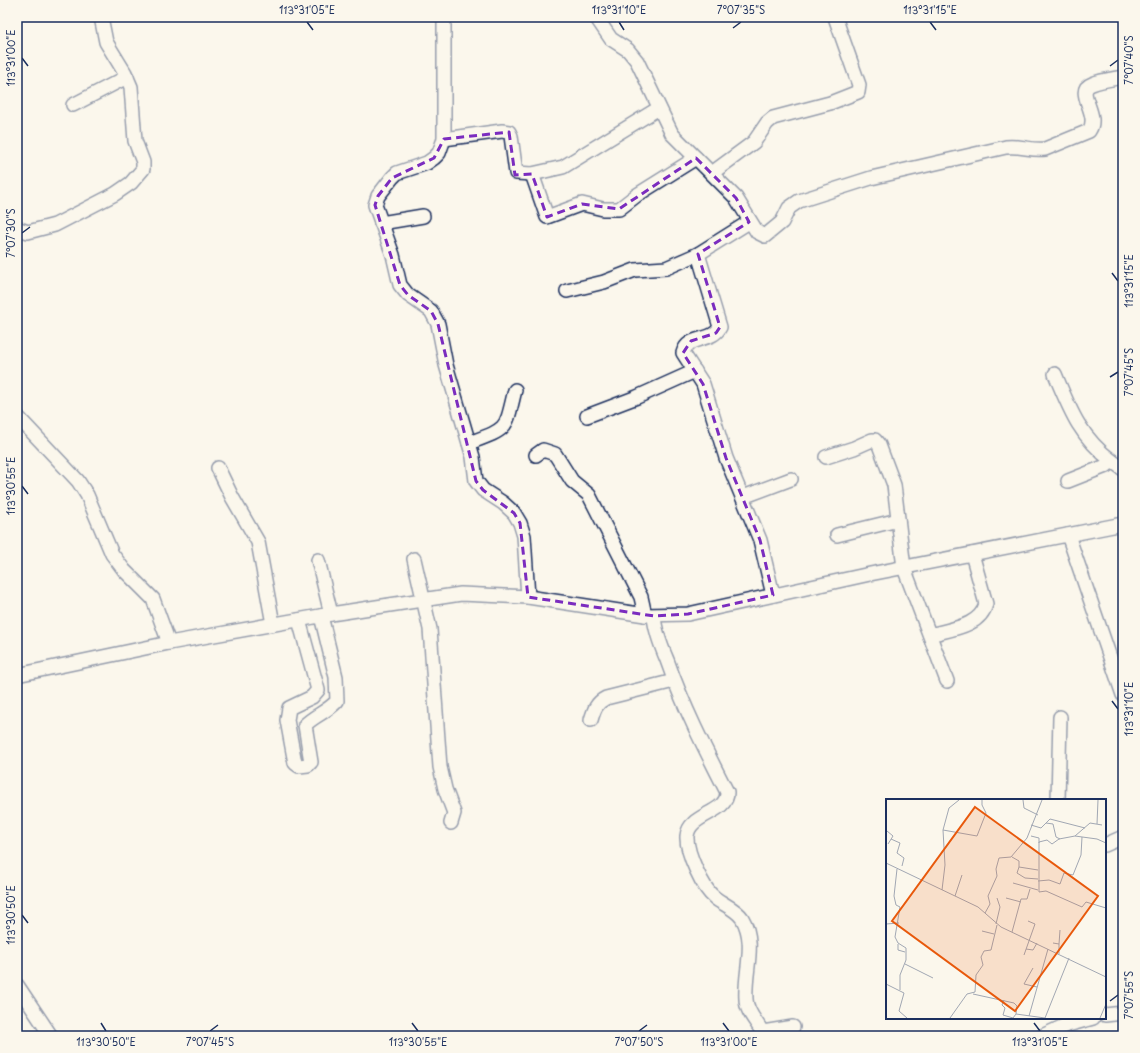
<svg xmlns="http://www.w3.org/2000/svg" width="1140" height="1053" font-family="'Playpen Sans',sans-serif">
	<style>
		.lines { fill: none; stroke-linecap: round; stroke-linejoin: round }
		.minor-casing { stroke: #1b2f5e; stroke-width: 16 }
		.minor { stroke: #fbf7ec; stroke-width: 13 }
		.marked { fill: none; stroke: #7b2cbf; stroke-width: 3; stroke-dasharray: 8 5; stroke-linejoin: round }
		.ticks { fill: none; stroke: #1b2f5e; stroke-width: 1.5 }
		.inset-road { fill: none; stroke: #a1a7b3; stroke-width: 1 }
		.view { fill: #e8590c; fill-opacity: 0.15; stroke: #e8590c; stroke-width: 2 }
		.inset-edge { fill: none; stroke: #1b2f5e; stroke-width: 2 }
		.neatline { fill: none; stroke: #1b2f5e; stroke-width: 1.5 }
		.ticks-label { font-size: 10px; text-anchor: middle; fill: #1b2f5e }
	</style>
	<rect width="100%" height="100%" fill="#fbf7ec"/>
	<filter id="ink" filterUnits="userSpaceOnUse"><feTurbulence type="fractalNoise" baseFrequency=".025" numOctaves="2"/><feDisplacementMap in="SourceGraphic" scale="8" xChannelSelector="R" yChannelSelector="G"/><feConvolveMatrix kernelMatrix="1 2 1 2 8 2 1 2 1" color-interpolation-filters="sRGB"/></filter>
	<g filter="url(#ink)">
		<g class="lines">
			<g class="minor-casing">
				<g id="minor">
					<path d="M444,17V139L439,153L434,158L427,163L397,173L392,178L378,196L375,205L393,255L400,285L408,295L431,311L438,324L446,365L473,457L476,481L483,490L503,503L514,513L520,523L524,536L528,597"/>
					<path d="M596,17L611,39L628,50L637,61L672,134L736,198L757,232L765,236L782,222L789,208L799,201L871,178L1006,147C1020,145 1032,151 1045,149L1089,131C1101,114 1073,91 1092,84C1102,80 1113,79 1123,77"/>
					<path d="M73,105L127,77"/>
					<path d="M444,139L502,131L509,132L511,136L516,173L532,174L563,167L659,108"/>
					<path d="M712,173L754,142L767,123L773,118L830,103L858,92L859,85L835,17"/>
					<path d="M532,174L547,217L582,204L603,209H619L637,195L696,158"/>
					<path d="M381,223L423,216"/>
					<path d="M17,228L28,232L55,225L115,194L131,183L143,169V162L135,141L131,87L125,73L106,42L101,17"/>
					<path d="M698,254L720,327C712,343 688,334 683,353L703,384L726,458L760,540L773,595"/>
					<path d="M567,291L604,282L635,270L666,268L698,254L749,222"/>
					<path d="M1055,374C1070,410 1080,437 1112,461"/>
					<path d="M17,416L78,481L87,495L112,554L124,570L153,599L169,643"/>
					<path d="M587,416L637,397L695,371"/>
					<path d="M469,443C509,428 505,431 515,390"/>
					<path d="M536,455L543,450L555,454L572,481L589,495L641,597L645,615"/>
					<path d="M826,457L854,448L872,440H875L879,445L894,485L904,568L947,681"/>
					<path d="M218,468L232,497L258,542L273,624"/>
					<path d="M1068,481L1106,466L1112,461L1123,469"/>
					<path d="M743,497L791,479"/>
					<path d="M837,535L898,520"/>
					<path d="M1068,535L1123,695"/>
					<path d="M414,559L430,629L440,767L445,789L454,813L451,823"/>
					<path d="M318,560L331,614"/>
					<path d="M654,616C655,631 661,646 667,660C683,706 705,749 727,792C728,814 689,813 687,836C686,852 703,889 715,898C724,905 736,909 742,918C757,943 744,972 746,999C746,1013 759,1023 764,1036"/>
					<path d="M299,620L318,690L312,697L289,708L287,720L295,763L299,766L308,765L311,762L305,725C315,715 327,712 337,701L336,677L321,616"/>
					<path d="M930,635C950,629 980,627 986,604L972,554"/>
					<path d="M17,675L169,643L331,614L461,594L528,597L645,615L688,614L870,574L1123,524"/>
					<path d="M591,720C594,710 596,703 606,698L674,681"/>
					<path d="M1058,800L1060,717"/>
					<path d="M1105,845L1123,837"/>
					<path d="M17,985L51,1036"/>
					<path d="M1105,1015L1123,1013"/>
					<path d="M763,1032L793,1027"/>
					<path d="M1042,1036L1064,1026L1093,1018"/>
				</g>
			</g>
			<use href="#minor" class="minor"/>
		</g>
	</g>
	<path d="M0 0H1140V1053H0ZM509,132L515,175L532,174L547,217L582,204L619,209L696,158L736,198L749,222L698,254L720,327L716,333L691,341L683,353L703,384L726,458L760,540L773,595L688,614L654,616L528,597L520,523L514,513L483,490L476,481L438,324L431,311L408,295L400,285L375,205L378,196L392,178L434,158L444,139Z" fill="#fbf7ec" fill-opacity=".55" fill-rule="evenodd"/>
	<path class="marked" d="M509,132L515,175L532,174L547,217L582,204L619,209L696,158L736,198L749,222L698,254L720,327L716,333L691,341L683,353L703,384L726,458L760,540L773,595L688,614L654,616L528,597L520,523L514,513L483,490L476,481L438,324L431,311L408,295L400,285L375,205L378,196L392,178L434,158L444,139Z"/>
	<path class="ticks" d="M307,22L313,30M619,22L624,30M930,22L936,30M733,28L741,22M22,58L28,66M1110,66L1118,60M22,233L30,227M1112,273L1118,281M1110,377L1118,372M22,486L28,494M1112,701L1118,709M22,915L28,923M1110,1001L1118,995M101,1023L106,1031M412,1023L418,1031M723,1023L729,1031M1034,1023L1040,1031M210,1031L218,1025M639,1031L647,1025"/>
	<g transform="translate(886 799)">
		<rect width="220" height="220" fill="#fbf7ec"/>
		<path class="inset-road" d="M137,1L138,9L152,16M160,24L167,25L170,38L174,40M211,25L212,1M145,26L155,29L164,20L199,29M216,26L204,24L189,37L211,40L220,44M57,31L91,37L100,14L96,6V1M1,32L7,37L2,45M145,37L153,39V44M189,37L173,40L166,45L161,41L153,43V93L160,92L196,108L200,103L220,109M5,40L14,44L11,54L18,59L16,67M126,58L133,62V68L152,71M0,64L92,108L115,128L220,178M133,68L131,74L139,79L152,80M11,70L8,97L10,106L14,108L9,138L12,144L20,149V161L14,176V191M152,82L163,81L174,85L178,74L187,76L195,56L196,38M127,84L152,91M56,91L59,66L57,31L63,9L73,1M69,97L76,76M120,99L135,103M99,114L104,105L102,97L111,77L110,70L113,59L125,58L141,39L156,1M0,125L13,124M110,125L114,108L111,99M96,132L108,135M126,133L135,100H141L144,90M167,144L173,145V155M12,145V151L19,153M173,145L174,131M140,150L147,151L151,144M138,156L149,125L142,122M19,165L47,179M147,169L138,185L151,188M0,185L18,194L13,212L21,219M87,195L128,204L131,207L130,215M118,201L116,206L119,209L117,216L127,219L130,215L159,219M143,217L162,150M64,219L81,195L89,193L90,176L97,166L95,158L98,152L105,151L111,126M159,219L183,159M214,219L220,205"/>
		<path class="view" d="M89,8L212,97L129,212L6,122Z"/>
		<rect width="220" height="220" class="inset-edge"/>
	</g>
	<rect width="1140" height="1053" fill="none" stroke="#fbf7ec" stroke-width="44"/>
	<rect x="22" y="22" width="1096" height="1009" class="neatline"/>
	<g class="ticks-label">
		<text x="307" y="14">113°31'05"E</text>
		<text x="619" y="14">113°31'10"E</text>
		<text x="741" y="14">7°07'35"S</text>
		<text x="930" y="14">113°31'15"E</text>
		<text transform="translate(11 58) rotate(-90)" y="4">113°31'00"E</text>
		<text transform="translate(1129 60) rotate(-90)" y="4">7°07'40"S</text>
		<text transform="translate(11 233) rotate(-90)" y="4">7°07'30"S</text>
		<text transform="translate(1129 281) rotate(-90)" y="4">113°31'15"E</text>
		<text transform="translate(1129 372) rotate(-90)" y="4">7°07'45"S</text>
		<text transform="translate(11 486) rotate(-90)" y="4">113°30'55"E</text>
		<text transform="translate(1129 709) rotate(-90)" y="4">113°31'10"E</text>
		<text transform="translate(11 915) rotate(-90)" y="4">113°30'50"E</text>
		<text transform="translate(1129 995) rotate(-90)" y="4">7°07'55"S</text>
		<text x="106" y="1046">113°30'50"E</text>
		<text x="210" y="1046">7°07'45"S</text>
		<text x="418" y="1046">113°30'55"E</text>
		<text x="639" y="1046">7°07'50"S</text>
		<text x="729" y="1046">113°31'00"E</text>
		<text x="1040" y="1046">113°31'05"E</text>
	</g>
</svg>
